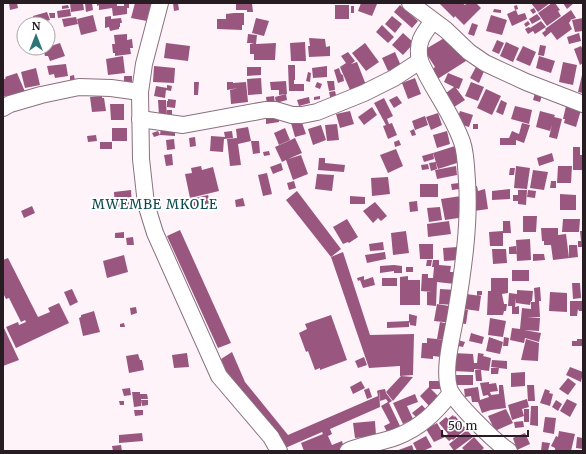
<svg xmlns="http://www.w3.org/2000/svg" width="586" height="454" font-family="Merriweather,serif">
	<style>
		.building { fill: #99567f }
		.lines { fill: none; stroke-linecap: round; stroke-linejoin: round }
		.minor-casing { stroke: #89717e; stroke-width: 18 }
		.minor { stroke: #fff; stroke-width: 16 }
		.labels { text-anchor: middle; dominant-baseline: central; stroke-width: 4; stroke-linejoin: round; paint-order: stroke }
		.quarter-label { font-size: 13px; letter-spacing: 1px; fill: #08494d; stroke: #fff }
	</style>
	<rect width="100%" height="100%" fill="#fef3f9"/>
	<g class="building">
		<path d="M9,3H17L18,8L10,10Z"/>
		<path d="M70,3H83L84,10L71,12Z"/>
		<path d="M85,3H92L93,10L86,12Z"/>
		<path d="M97,3H117V6H124V3H129V8H127V14L113,16L112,8L99,10V5L97,6Z"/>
		<path d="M135,3H153L150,16L148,15L147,21L131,18Z"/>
		<path d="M173,3H178L179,10L174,11Z"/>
		<path d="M236,3H252L253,12H247V10H236Z"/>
		<path d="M361,3L377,4L372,16L358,11Z"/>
		<path d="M439,3H462L465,5L467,3H476L481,8L464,25L455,16L454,18Z"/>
		<path d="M531,3H550L538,12Z"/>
		<path d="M552,3H555L560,10L558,11L561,16L547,26L538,13Z"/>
		<path d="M563,3H574L567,9Z"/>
		<path d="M68,5L69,8L62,9V6Z"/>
		<rect x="335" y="5" width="14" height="14"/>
		<path d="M400,5L418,21L412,28L394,12Z"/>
		<path d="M517,5L518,9L515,10L514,6Z"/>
		<rect x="351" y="6" width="3" height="7"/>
		<path d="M534,8L536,12L533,14L530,10Z"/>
		<path d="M70,9L71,16L58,18L57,11Z"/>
		<path d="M494,9L501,10V13L493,12Z"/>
		<path d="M516,10L518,15L525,13L527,19L512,26L507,14Z"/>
		<path d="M571,10L576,18L570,20H571L569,23L572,29L557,40L551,32L545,37L542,33L546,30L545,29Z"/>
		<path d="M47,12L50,20L35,24L33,16Z"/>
		<path d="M49,13H55V18H50Z"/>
		<path d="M234,13H244V25H242V30L217,29V19H226V14Z"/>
		<path d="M537,14L541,19L532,24L529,19Z"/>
		<path d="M93,15L97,31L81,35L77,19Z"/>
		<path d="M491,15L507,20L502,35L486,31Z"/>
		<path d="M111,16V19L121,18L122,23H120V27H119V29L110,31L109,27L105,28V17Z"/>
		<path d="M392,16L402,24L395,33L385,24Z"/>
		<path d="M76,17L78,24L64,27L62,19Z"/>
		<path d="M256,18L269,21L264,36L252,33Z"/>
		<path d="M583,18V31L575,32L572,20Z"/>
		<path d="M528,21L530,24L526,27L524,24Z"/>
		<path d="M541,21L546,27L535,34L533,31L528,34L525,29L529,27L530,28Z"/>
		<path d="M472,23L478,25L474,36L468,34Z"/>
		<path d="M382,25L394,37L388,43L376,32Z"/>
		<path d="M48,33L51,44L48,45Z"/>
		<path d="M403,33L414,43L403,55L392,45Z"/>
		<path d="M579,33L581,41L569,44L567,37Z"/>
		<path d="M127,34V40L132,39L133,48H130L131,54L115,56V53H113L112,44H115L114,35Z"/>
		<path d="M248,34L257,35L256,44L276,43L275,60H254V54H250V44L254,43H247Z"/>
		<path d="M446,37L454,41L466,61L436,80L430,71L435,67L424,50Z"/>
		<path d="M309,38L325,39L326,47L330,46V56L309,57L308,46H310Z"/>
		<path d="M497,40L504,43L499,54L492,51Z"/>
		<path d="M305,42L306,61H291L290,43Z"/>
		<path d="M506,42L519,48L513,62L500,56Z"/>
		<path d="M60,43L65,56L50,61L48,56H45L43,48H48V47Z"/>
		<path d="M166,43L190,46L188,61L164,58Z"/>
		<path d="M365,43L379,62L366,71L352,53Z"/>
		<path d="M540,45L546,46L544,56L538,55Z"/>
		<path d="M523,46L536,52L530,66L516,60Z"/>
		<path d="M581,46L583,50V63L580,65L574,49Z"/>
		<path d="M348,52L355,61L351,64L357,62L366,85L350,90L340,67L346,63L341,56Z"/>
		<path d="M395,52L401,66L388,71L382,58Z"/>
		<path d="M123,56L125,73L108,75L106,59Z"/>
		<path d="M539,56L555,61L551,73L536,68Z"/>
		<path d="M563,62L577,65L573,85L559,82Z"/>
		<path d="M66,64L68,76L55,78L54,74L49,75L47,66Z"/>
		<path d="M288,65H295V80H294V84H304V91H289Z"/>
		<path d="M477,65L485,69L479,83L470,78Z"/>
		<path d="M154,66L175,68L174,83L153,82Z"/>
		<path d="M327,66V77L313,78L312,68Z"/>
		<path d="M247,67H261V75L247,76Z"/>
		<path d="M36,68L40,85L25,88L21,72Z"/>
		<path d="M339,68L341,74L343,75L344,81L338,83L334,70Z"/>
		<path d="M308,72L311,73L310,82L306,81Z"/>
		<path d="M17,73L26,94L8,101L6,96L3,97V80L6,78L5,77Z"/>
		<path d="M448,73L463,79L459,89L456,88L465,100L451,109L442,96L454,87L444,82Z"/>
		<path d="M74,75L75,81L70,82V76Z"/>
		<path d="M582,75H583V93L578,92Z"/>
		<rect x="124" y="76" width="8" height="6"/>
		<path d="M261,78L262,94L248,95L247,79Z"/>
		<path d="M415,78L421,94L408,99L402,83Z"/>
		<path d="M286,81L287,94L279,95V90H271L270,82Z"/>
		<path d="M327,81H334L335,90L329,91Z"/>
		<path d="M194,82H199L198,95H194Z"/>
		<path d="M227,82H233V83L246,82L248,102L231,104L230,90L238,88L227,90Z"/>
		<path d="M317,82L322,84L320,89L315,87Z"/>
		<path d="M471,82L484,87L478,101L465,96Z"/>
		<path d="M167,85L172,86L171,91L166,90L165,98L154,96L156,86L167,88Z"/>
		<path d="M486,89L501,96L492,115L477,108Z"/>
		<path d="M335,91L337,99L331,101L329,92Z"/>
		<path d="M535,93L542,95L540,102L533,100Z"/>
		<path d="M286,94L287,100L276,103L275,97Z"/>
		<path d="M102,96V98H104L106,111L92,112L90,97Z"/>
		<path d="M274,96L275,104L267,105L266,97Z"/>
		<path d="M320,96V99L314,100V97Z"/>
		<path d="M397,96L402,103L394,108L389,100Z"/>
		<path d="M309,97L310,103L299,106L297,100Z"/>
		<path d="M384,98L393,116L387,119L389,124L392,123L397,135L388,139L383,126L386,125L374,103Z"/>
		<path d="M168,99L176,100L175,108L167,107V101H168Z"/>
		<path d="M158,100H166L167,116H159Z"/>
		<path d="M501,100L507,103L503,115L496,112Z"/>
		<path d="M110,104H124V120H111Z"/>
		<path d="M515,106L532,110L529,124L511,119Z"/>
		<path d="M566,106L581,110L576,127L564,123L565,119H563Z"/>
		<path d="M372,107L377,115L364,125L358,117Z"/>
		<rect x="167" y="110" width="5" height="7"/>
		<path d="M350,111L354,124L340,128L336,114Z"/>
		<path d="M460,111L473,115L469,127L456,123Z"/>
		<path d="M540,111L555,115L554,117L562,119L557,139L549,137L552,125L550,131L536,127Z"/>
		<path d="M438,113L442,125L431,130L426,117Z"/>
		<path d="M279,115V122L266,124V116Z"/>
		<path d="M425,116L428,125L415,130L412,121Z"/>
		<path d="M301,120L306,134L295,137L291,123Z"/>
		<path d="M522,123L530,125L524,143L516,140V145H500V138H509L512,131L519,134Z"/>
		<path d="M337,124L339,140L327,141L325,125Z"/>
		<rect x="473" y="124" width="5" height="5"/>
		<path d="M321,125L326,140L313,145L308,129Z"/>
		<path d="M161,127L175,128V136L160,135Z"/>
		<path d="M248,127L251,141L238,144L241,165L230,166L227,139L237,138L236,129Z"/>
		<rect x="112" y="128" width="15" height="13"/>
		<path d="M285,128L290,140L279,145L274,133Z"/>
		<path d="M414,129L416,135L412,136L410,131Z"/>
		<path d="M158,131L160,135L154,137L152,133Z"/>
		<path d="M232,131L233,138L224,139L223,152L210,151L211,136L225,137L224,132Z"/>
		<path d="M447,131L450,144L437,148L433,135Z"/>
		<path d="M96,135L97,141L88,142L87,136Z"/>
		<path d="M195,137L196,146L190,147L189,138Z"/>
		<path d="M295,138L302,153L288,159L301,155L308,174L293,180L286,160L282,162L275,147Z"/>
		<path d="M174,139L175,149L167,150L166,140Z"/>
		<path d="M399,140L401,145L395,147L394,142Z"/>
		<path d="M251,141H259L260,153L253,154Z"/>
		<rect x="100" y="142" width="12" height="7"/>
		<path d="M455,146L460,162L438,169L433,153Z"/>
		<path d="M573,147H580V155H583V170H573Z"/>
		<path d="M396,149L403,166L388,173L380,155Z"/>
		<path d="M269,151L270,155L264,156L263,152Z"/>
		<path d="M433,153L434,159L424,162L422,156Z"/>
		<path d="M552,153L554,161L539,166L537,158Z"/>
		<path d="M172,154L173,165L166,166L164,155Z"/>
		<path d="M319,158H325V163L345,165L344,172L318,170Z"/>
		<path d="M436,162L437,169L431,171L429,163Z"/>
		<path d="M281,163L283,170L273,174L270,167Z"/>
		<path d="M428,164L429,169L422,170L421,165Z"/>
		<path d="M201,166L202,170L213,167L219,191L190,198L185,174L192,173L191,168Z"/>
		<path d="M456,166L457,175L437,179L435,170Z"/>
		<path d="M516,166L530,168L527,189L514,188Z"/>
		<path d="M558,166H572L571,183H557Z"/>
		<path d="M510,168H515L514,175H509Z"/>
		<path d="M533,170L548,172L544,190L530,188Z"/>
		<path d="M267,173L272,194L263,196L258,175Z"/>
		<path d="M317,174L334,175L332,191L315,189Z"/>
		<path d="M388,177L390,194L372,196L371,178Z"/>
		<path d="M294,181L296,188L289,190L287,183Z"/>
		<path d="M551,181H556V188H550Z"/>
		<path d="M459,183V189L452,190L451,184Z"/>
		<rect x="420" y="184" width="18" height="13"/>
		<path d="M477,186L478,191L485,189L488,209L474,211L471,192L476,191L470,192V187Z"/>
		<path d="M510,189V199L492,200V191Z"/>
		<path d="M131,190L132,205L115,207L114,192Z"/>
		<path d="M518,190H527L526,205L518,204V201H513V195H518Z"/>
		<path d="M528,190L536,191L535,198L527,197Z"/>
		<path d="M297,191L341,249L331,257L286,200Z"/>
		<path d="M560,194L576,195V210H560Z"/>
		<path d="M208,195L211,204L193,208L191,199Z"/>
		<path d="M350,196L365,197V204H350Z"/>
		<path d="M461,196L465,217L445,220L441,199Z"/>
		<path d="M243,198L245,206L236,207L235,200Z"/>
		<path d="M417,201L418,211L410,212L409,202Z"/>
		<path d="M375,202L387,216L381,221L378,218L373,223L363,211Z"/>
		<path d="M32,206L35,213L24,218L21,211Z"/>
		<path d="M440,207L442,220L429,222L427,208Z"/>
		<path d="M523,216H537L536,232H523Z"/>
		<path d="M347,219L358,237L349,243L348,242L343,244L333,227Z"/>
		<path d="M563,219H580L579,232H562Z"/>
		<path d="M449,221L451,234L428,237L427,224Z"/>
		<path d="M503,221H510L511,233H503V246H490L489,232L503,231Z"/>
		<path d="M541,228H558V235L566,234L569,258V245H577L578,257L553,260L551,245H544V241H542Z"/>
		<path d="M180,230L231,343L218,348L167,236Z"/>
		<path d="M406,231L409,253L393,255L391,233Z"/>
		<path d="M580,231H583V247H578V241H581Z"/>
		<path d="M124,232V238H115V233Z"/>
		<path d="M133,237L134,245H127L126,238Z"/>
		<path d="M530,239L531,260L517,261L516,240Z"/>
		<path d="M383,242L384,250L370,251L369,244Z"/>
		<path d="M419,244H433V259H420Z"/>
		<path d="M516,246L517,254H509V247Z"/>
		<path d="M458,247L459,260L444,261L443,248Z"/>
		<path d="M492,249H506L507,263L493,264Z"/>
		<path d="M343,252L370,335L414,334L413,375L400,376V366L369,368L331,257Z"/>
		<path d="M385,252L386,259L367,263L365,255Z"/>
		<path d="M533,254H544L545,260L533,261Z"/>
		<path d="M124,255L128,272L107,278L103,261Z"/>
		<path d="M8,258L38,317L50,312L48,308L59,303L69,323L16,348L6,327L18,322L19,325L26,322L25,320L21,322L9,298L6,299L3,293V288L4,287L3,285V260Z"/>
		<path d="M427,260H432L431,266H426Z"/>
		<path d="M433,260H439V265L451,266L450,272H453V276H456L455,284L437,282L436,306L427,305V292H432L421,291L422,274H428V278H433L434,267H432Z"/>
		<path d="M394,265V271L380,273V266Z"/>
		<path d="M394,265L402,266V273H394Z"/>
		<rect x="406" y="267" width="7" height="5"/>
		<rect x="512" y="270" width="17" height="11"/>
		<path d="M364,276V280L373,277L375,285L363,288L360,280L358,281L357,278Z"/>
		<path d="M408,276V280H420V305H400V277Z"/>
		<rect x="382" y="278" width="15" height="8"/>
		<path d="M491,278H508V293L502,294L504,304H507L506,311H504L503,315H487L488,291H491Z"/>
		<path d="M572,283H580L581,298L573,299Z"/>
		<path d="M540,287L541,301H539L540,317H527L540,318L539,331L524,330L541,333L539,342L525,338L524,343L510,340L512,328L520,329L522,308L531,309V302H535L534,288Z"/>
		<path d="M72,289L78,302L70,306L64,292Z"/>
		<path d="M440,289L456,290L455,305L439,304Z"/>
		<path d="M517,290L533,291L532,301H531L530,305L516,303V298L515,307L519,306V314H512V306H508L509,293L517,294Z"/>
		<path d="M477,291H482V295L477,296Z"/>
		<path d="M550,292L567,293V312L549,311Z"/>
		<path d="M466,294L481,296L479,311L464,309Z"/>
		<path d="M570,301H583V311H579L578,309L577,316H570Z"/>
		<path d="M437,304L455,307L453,323L434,321Z"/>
		<path d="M136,307L137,313L131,315L130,308Z"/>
		<path d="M460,309L468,310L466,324L458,323Z"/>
		<path d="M94,311L100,332L83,336L79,318L81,317V315Z"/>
		<path d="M409,314L417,316L416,326L410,325V323L409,322V327L387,328V322L409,321Z"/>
		<path d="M331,315L347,360L320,370V368L315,370L308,351L306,352L299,333L307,329L305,324Z"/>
		<path d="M490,318L506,321L503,337L488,335Z"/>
		<path d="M440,322L449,324L447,340L437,339Z"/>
		<path d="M124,323L125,327H120V324Z"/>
		<path d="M3,326L19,360L3,366Z"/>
		<path d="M471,333L484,337L482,344L469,341Z"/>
		<path d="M489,337L503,342L500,354L486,351Z"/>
		<path d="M504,337L509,338L508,346H503Z"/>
		<path d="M427,338L446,340L441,357L433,356V359L421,358L422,343H427Z"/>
		<path d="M454,339L465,342L463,347L453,345Z"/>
		<path d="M526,339L539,343L538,361L521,360Z"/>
		<path d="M577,339H582L583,346H572V341H577Z"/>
		<path d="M232,352L245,382L288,435L378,396L377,391L379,390L380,407L330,429L332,434L328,436L332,445L342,441L344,448L338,451H333L332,450L329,451H304L301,443L323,434L322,432L283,449L234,390L221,359Z"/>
		<path d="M187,353L189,367L174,368L172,355Z"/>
		<path d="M453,353L473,354L474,363H477L478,353L484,354L483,356L491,358L489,371L474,369V372L452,371Z"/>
		<path d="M138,354L140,360H142L144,370L129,373L126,356Z"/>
		<path d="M364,357L367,365L358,368L355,361Z"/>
		<path d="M492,360L507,361V369L491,367Z"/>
		<path d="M570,367L583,372L581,382L566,375Z"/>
		<path d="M491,368H499L498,374H491Z"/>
		<path d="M475,370H481L482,381H476Z"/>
		<path d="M525,372V386L511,387V373Z"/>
		<rect x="454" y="375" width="19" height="10"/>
		<path d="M401,376L413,377L393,401L386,392Z"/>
		<path d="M568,378L576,384L568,395L559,389Z"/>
		<path d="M361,381L365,388L353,394L350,387Z"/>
		<path d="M429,381H441V389H431L439,397L429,406L420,396L429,387Z"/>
		<path d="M489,382V384L496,383L498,391L490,392L491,395L499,394V385H503L506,408L491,410L482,413L478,402H472L471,396L465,397L464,389L478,387L480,400L489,397L488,395L483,396L480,383Z"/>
		<path d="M527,385H534L535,401H528Z"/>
		<path d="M130,388L131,395L124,396L122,389Z"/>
		<path d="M369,388L372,397L367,399L364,390Z"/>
		<path d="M385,389L386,393L392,401L389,403L400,426L387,432L384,426L390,423L381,406L388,402L386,399L380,401L379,390Z"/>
		<path d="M545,389L550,391L549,393L553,394L550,406L540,403Z"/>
		<path d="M132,392H140V394H147L148,399H141V406L134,407Z"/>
		<path d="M415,394L418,402L407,406L413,419L403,424L393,403Z"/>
		<path d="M527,399L529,407L522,409L524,416L512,420L508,405Z"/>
		<path d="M567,399L577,404L570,417L560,411Z"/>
		<path d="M141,400H148V405L142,406Z"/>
		<path d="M556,400L562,404L558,411L552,407Z"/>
		<path d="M119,401H124V405H120Z"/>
		<path d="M422,405L429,413L423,418L420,414L416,417L412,413Z"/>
		<path d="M531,406H538V426L530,425Z"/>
		<path d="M506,409L513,423L495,431L488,416Z"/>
		<rect x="524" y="409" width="5" height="13"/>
		<path d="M134,410H143V415L135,416Z"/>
		<path d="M453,415L454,417L455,416L466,429L453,440L452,439L449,441L445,437L448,434L439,423L446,417L448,419Z"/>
		<path d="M545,417L556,418L554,434L543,432Z"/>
		<path d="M375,421L376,436L355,438L353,423Z"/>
		<path d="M523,421L524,427L515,428L514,422Z"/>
		<path d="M437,423L445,437L434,442L426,429Z"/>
		<path d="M467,430L473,437L454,451L449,444Z"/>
		<path d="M559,431L575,434L571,451L555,450V448L551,446L556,436L558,437Z"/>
		<path d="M142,433L143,441L119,443V435Z"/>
		<path d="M525,433L530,444L517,450L513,438Z"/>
		<path d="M426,436L432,447L423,451H417L413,443Z"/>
		<path d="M474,437L484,448L481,451H465L462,448Z"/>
		<path d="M577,437L583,438V449L576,448Z"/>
		<path d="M542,442L550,443L548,451H541Z"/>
		<path d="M121,445L122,451H113L112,446Z"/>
		<path d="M412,445L414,451H396Z"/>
	</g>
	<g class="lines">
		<g class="minor-casing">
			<g id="minor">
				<path d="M160,3L144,64L140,92L141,159L146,204L155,233L219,376L271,437L279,451"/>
				<path d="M410,3L446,30L469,52L485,63L526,82L583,104"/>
				<path d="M433,21C422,35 416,43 420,61C432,89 452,113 462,142C466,153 466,168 467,181C470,223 463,271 456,313C453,334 443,367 449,388C453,401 496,443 509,451"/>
				<path d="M3,108L10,104L41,95L79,87L111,88L140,92"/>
				<path d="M140,119L183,125L265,110H275L292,115H302L317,112L364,93L394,78L420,61"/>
				<path d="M348,451C364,444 380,443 396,437C420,428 435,413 451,393"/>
			</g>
		</g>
		<use href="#minor" class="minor"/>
	</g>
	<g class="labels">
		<g class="quarter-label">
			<text x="155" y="204">MWEMBE MKOLE</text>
		</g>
	</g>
	<rect width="586" height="454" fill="none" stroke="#261c21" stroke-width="8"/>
	<g transform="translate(36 36)"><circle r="19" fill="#ffffff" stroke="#a8a4a6"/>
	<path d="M0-3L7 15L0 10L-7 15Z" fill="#2c767a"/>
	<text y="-6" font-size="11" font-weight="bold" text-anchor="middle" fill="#261c21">N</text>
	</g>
	<path d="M442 430v6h86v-6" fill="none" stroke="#261c21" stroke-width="2"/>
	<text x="448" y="430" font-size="12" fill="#261c21" stroke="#ffffff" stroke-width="3" paint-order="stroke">50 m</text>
</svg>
